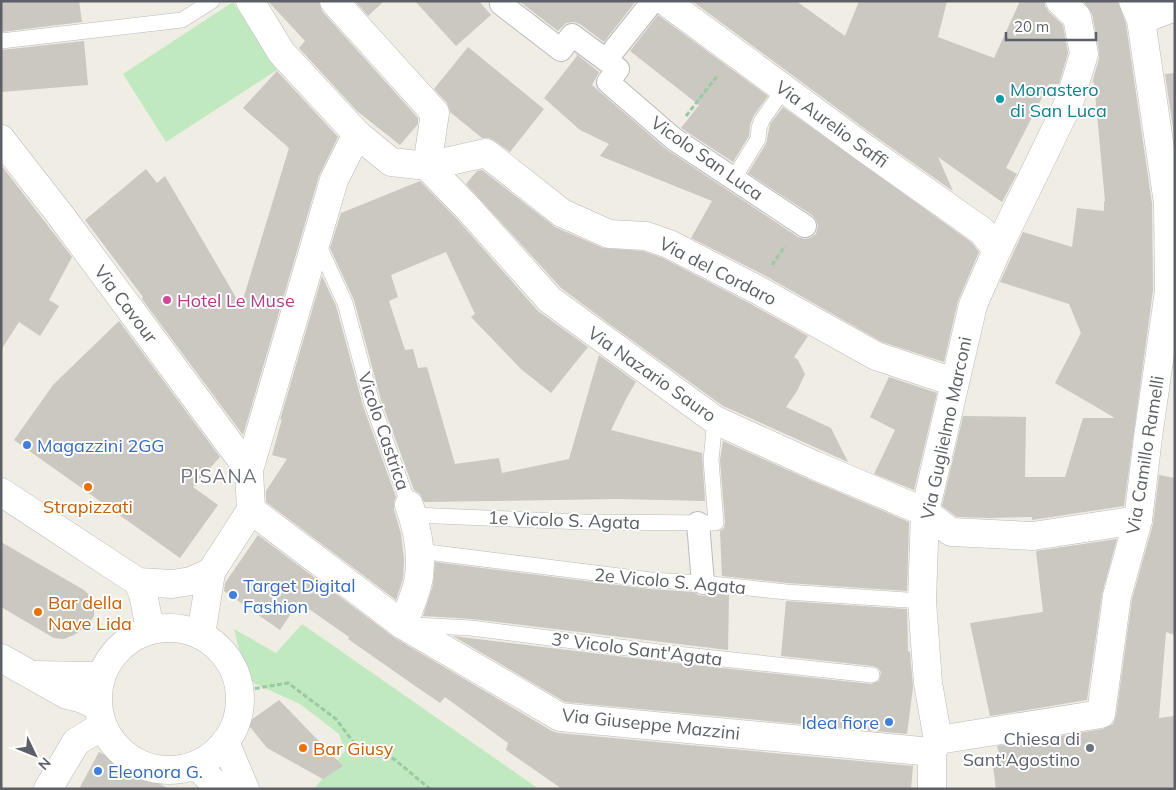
<svg xmlns="http://www.w3.org/2000/svg" width="1176" height="790" font-family="Mulish,sans-serif">
	<style>
		.green { fill: #c0e9bf }
		.building { fill: #cbc7c1 }
		.lines { fill: none; stroke-linecap: round; stroke-linejoin: round }
		.service-casing { stroke: #b7babf; stroke-width: 16 }
		.pedestrian-casing { stroke: #b7babf; stroke-width: 24 }
		.minor-casing { stroke: #b7babf; stroke-width: 29 }
		.tertiary-casing { stroke: #b7babf; stroke-width: 29 }
		.secondary-casing { stroke: #b8bbc1; stroke-width: 29 }
		.path { stroke: #97caa5; stroke-width: 3; stroke-dasharray: 5 2.5; stroke-linecap: butt }
		.service { stroke: #fff; stroke-width: 15 }
		.pedestrian { stroke: #fff; stroke-width: 22 }
		.minor { stroke: #fff; stroke-width: 28 }
		.tertiary { stroke: #fff; stroke-width: 28 }
		.secondary { stroke: #fff; stroke-width: 28 }
		.culture-dot { fill: #0f9aa8; stroke: #fff; stroke-width: 2 }
		.hotel-dot { fill: #d1479c; stroke: #fff; stroke-width: 2 }
		.shop-dot { fill: #3f7fe0; stroke: #fff; stroke-width: 2 }
		.food-dot { fill: #e8710a; stroke: #fff; stroke-width: 2 }
		.worship-dot { fill: #6b7280; stroke: #fff; stroke-width: 2 }
		.labels { text-anchor: middle; dominant-baseline: central; stroke-width: 4; stroke-linejoin: round; paint-order: stroke }
		.culture-label { font-size: 18px; fill: #0d838f; stroke: #fff; text-anchor: start }
		.street-label { font-size: 18px; fill: #5c6066; stroke: #fff }
		.hotel-label { font-size: 18px; fill: #b23c85; stroke: #fff; text-anchor: start }
		.shop-label { font-size: 18px; fill: #366cbe; stroke: #fff; text-anchor: start }
		.food-label { font-size: 18px; fill: #c56008; stroke: #fff; text-anchor: start }
		.worship-label { font-size: 18px; fill: #5b616d; stroke: #fff; text-anchor: end }
		.neighbourhood-label { font-size: 19px; letter-spacing: 1px; fill: #6d7278; stroke: #fff }
	</style>
	<rect width="100%" height="100%" fill="#f0ede4"/>
	<g class="green">
		<path d="M233,2L277,70L166,142L123,74Z"/>
		<path d="M302,624L539,789H314L345,751L339,734L300,704L247,680L234,629L276,653Z"/>
	</g>
	<g class="building">
		<path d="M1,1H79L82,22L1,32Z"/>
		<path d="M268,1H319L322,11L418,118V124L400,145L357,111L299,48L305,41Z"/>
		<path d="M355,1H384L368,16Z"/>
		<path d="M415,1H479L491,15L456,46Z"/>
		<path d="M519,1H636L604,42L580,24L574,22L566,23L558,31Z"/>
		<path d="M692,1H796L845,36L859,1H947L938,37L994,58L1020,1H1045V6L1049,12L1063,25L1068,53L1059,84H1049L1006,168L1017,174L1002,202L938,157L953,191L872,134Z"/>
		<path d="M1083,1H1118L1126,24L1152,204L1153,290L1124,506L1032,520V517L989,518L957,517L942,506L963,416L1026,417L1025,477H1065L1083,418H1115L1055,383L1081,333L1069,304L1000,282L1023,232L1072,247L1077,208L1104,211V202L1105,201L1094,82L1092,83L1099,59V51L1092,14Z"/>
		<path d="M658,15L768,96L754,115L750,125L749,136L733,162L681,128L699,105L630,51Z"/>
		<path d="M84,41L88,85L1,92V50Z"/>
		<path d="M468,47L544,109L510,152L495,141L489,138H482L450,112L447,103L434,89Z"/>
		<path d="M575,53L599,72L592,85L666,149L798,237L805,239L810,238L816,234L818,226L816,220L812,215L748,173L766,144L770,124L783,107L971,242L979,252L958,301L944,362L882,342L764,275L691,238L712,201L600,156L609,144L580,130L544,98L577,56Z"/>
		<path d="M277,71L338,137L319,176L243,435L142,299L143,297L85,220L146,169L157,183L165,176L241,306L289,148L243,108Z"/>
		<path d="M1175,73V142L1165,74Z"/>
		<path d="M1,165L72,257L49,300L59,306L40,336L19,322L1,350Z"/>
		<path d="M482,170L555,227L603,248L643,251L663,258L749,303L808,336L794,357L798,360L805,374L797,391L786,407L831,428L848,462L723,406L608,323L609,321L608,323L561,288L466,184L477,171Z"/>
		<path d="M420,181L456,218L538,311L588,347L551,393L521,369L471,317L475,314L446,252L391,275L398,297L389,301L405,350L413,349L418,368L427,367L455,464L499,458L502,473L569,459L599,355L636,382L627,397L611,430L702,453L705,501L618,499L424,502L420,494L414,490L381,400L354,300L330,248L341,213Z"/>
		<path d="M322,276L336,306L363,406L396,497L394,502V510L401,534L404,559L403,579L396,600L266,502V491L287,459L272,455L282,419L280,420Z"/>
		<path d="M119,321L220,457L193,487L218,505L180,558L14,440L53,385Z"/>
		<path d="M889,377L937,393L914,490L874,474L895,430L870,417Z"/>
		<path d="M723,441L808,479L909,522L907,591L787,583L722,576L720,531L724,528L725,522L720,460Z"/>
		<path d="M1159,475L1175,478V635L1166,632L1159,718L1175,716V789H996L992,758L1000,757L997,746L1103,729L1113,724L1116,716L1132,599L1153,524Z"/>
		<path d="M258,535L395,638L552,731L559,733L913,766L911,789H562L506,750L508,743L445,697L440,703L421,690L348,639L349,637L299,602L280,630L224,591L225,583Z"/>
		<path d="M1117,539L1102,594L1087,700L990,716L970,623L1043,612L1036,551Z"/>
		<path d="M1,542L84,590L91,597L94,608V616L88,625L74,635L64,639L54,638L1,607Z"/>
		<path d="M435,562L650,589L694,592L698,595L704,596L711,593L729,595L728,650L472,619L423,616L433,585Z"/>
		<path d="M786,601L907,609L908,651L910,652L913,687L907,734L565,702L453,636L666,662L871,684L879,681L881,672L878,668L873,666L781,656Z"/>
		<path d="M279,700L343,766L323,779L267,748L247,723Z"/>
		<path d="M99,752L169,789H79Z"/>
	</g>
	<g class="lines">
		<g class="service-casing">
			<g id="service">
				<path d="M1,41L182,20L212,1"/>
				<path d="M734,178L758,139L759,128L762,120L784,89"/>
				<path d="M317,242L345,303L372,403L409,505"/>
				<path d="M413,515L584,522L716,523L711,460L715,420"/>
				<path d="M419,551L651,580L703,583L786,592L922,601"/>
				<path d="M414,625L471,628L667,653L872,675"/>
			</g>
		</g>
		<g class="pedestrian-casing">
			<g id="pedestrian">
				<path d="M501,4L561,50L572,35L618,69L608,82L674,139L805,226"/>
				<path d="M606,60L653,1"/>
				<path d="M698,523L703,583"/>
			</g>
		</g>
		<g class="minor-casing">
			<g id="minor">
				<path d="M250,1L281,52L357,134L391,162L427,166L486,153L562,213L609,234L646,236L669,244L756,289L876,356L954,382"/>
				<path d="M334,1L435,113L427,166"/>
				<path d="M665,1L863,147L982,231L997,250"/>
				<path d="M1141,20L1175,7"/>
				<path d="M1,139L61,216L249,470"/>
				<path d="M427,166L467,207L550,300L715,420L814,465L925,512L951,532L1033,536L1138,520"/>
				<path d="M1,492L138,582L172,584L191,581L211,572"/>
				<path d="M251,510L403,625L560,717L932,752"/>
				<path d="M251,510L249,470L334,180L357,134"/>
				<path d="M138,582L143,594L150,629"/>
				<path d="M403,625C408,610 418,590 419,576C422,553 417,527 409,505"/>
				<path d="M201,635L211,572L251,510"/>
				<path d="M938,740L1101,714L1117,596L1138,520L1148,437L1169,291L1168,203L1141,20L1133,1"/>
				<path d="M48,789L76,742L102,726"/>
				<path d="M932,789V752L938,740L928,683L922,601L925,512L973,305L997,250L1070,100L1084,54L1077,17L1060,1"/>
			</g>
		</g>
		<g class="tertiary-casing">
			<g id="tertiary">
				<path d="M225,742L245,789"/>
				<path d="M196,765L220,789"/>
			</g>
		</g>
		<g class="secondary-casing">
			<g id="secondary">
				<circle cx="169" cy="699" r="71"/>
				<path d="M1,658L67,695L83,699L97,706"/>
				<path d="M33,675L91,676L100,680"/>
			</g>
		</g>
		<g class="path">
			<path d="M686,116L718,75"/>
			<path d="M772,265L785,246"/>
			<path d="M240,691L288,683L336,719L357,747L394,759L430,789"/>
		</g>
		<use href="#service" class="service"/>
		<use href="#pedestrian" class="pedestrian"/>
		<use href="#minor" class="minor"/>
		<use href="#tertiary" class="tertiary"/>
		<use href="#secondary" class="secondary"/>
	</g>
	<circle class="culture-dot" cx="1000" cy="99" r="5"/>
	<circle class="hotel-dot" cx="167" cy="300" r="5"/>
	<g class="shop-dot">
		<circle cx="27" cy="445" r="5"/>
		<circle cx="233" cy="595" r="5"/>
		<circle cx="889" cy="722" r="5"/>
		<circle cx="98" cy="771" r="5"/>
	</g>
	<g class="food-dot">
		<circle cx="88" cy="487" r="5"/>
		<circle cx="38" cy="612" r="5"/>
		<circle cx="303" cy="748" r="5"/>
	</g>
	<circle class="worship-dot" cx="1090" cy="748" r="5"/>
	<g class="labels">
		<g class="culture-label">
			<text x="1010" y="89">Monastero<tspan x="1010" dy="21">di San Luca</tspan></text>
		</g>
		<g class="street-label">
			<text transform="translate(832 124) rotate(36)">Via Aurelio Saffi</text>
			<text transform="translate(707 158) rotate(35)">Vicolo San Luca</text>
			<text transform="translate(718 271) rotate(27)">Via del Cordaro</text>
			<text transform="translate(126 304) rotate(53)">Via Cavour</text>
			<text transform="translate(652 374) rotate(35)">Via Nazario Sauro</text>
			<text transform="translate(946 428) rotate(-78)">Via Guglielmo Marconi</text>
			<text transform="translate(384 431) rotate(71)">Vicolo Castrica</text>
			<text transform="translate(1145 455) rotate(-81)">Via Camillo Ramelli</text>
			<text transform="translate(564 520) rotate(2)">1e Vicolo S. Agata</text>
			<text transform="translate(670 581) rotate(5)">2e Vicolo S. Agata</text>
			<text transform="translate(637 649) rotate(7)">3° Vicolo Sant'Agata</text>
			<text transform="translate(651 724) rotate(6)">Via Giuseppe Mazzini</text>
		</g>
		<g class="hotel-label">
			<text x="177" y="300">Hotel Le Muse</text>
		</g>
		<g class="shop-label">
			<text x="37" y="445">Magazzini 2GG</text>
			<text x="243" y="585">Target Digital<tspan x="243" dy="21">Fashion</tspan></text>
			<text x="879" y="722" text-anchor="end">Idea fiore</text>
			<text x="108" y="771">Eleonora G.</text>
		</g>
		<g class="food-label">
			<text x="88" y="506" text-anchor="middle">Strapizzati</text>
			<text x="48" y="602">Bar della<tspan x="48" dy="21">Nave Lida</tspan></text>
			<text x="313" y="748">Bar Giusy</text>
		</g>
		<g class="worship-label">
			<text x="1080" y="738">Chiesa di<tspan x="1080" dy="21">Sant'Agostino</tspan></text>
		</g>
		<g class="neighbourhood-label">
			<text x="219" y="476">PISANA</text>
		</g>
	</g>
	<rect width="1176" height="790" fill="none" stroke="#5c6066" stroke-width="5"/>
	<g transform="translate(35 755) rotate(133)" stroke="#ffffff" stroke-width="4" paint-order="stroke">
	<path d="M0-4L9 19L0 12L-9 19Z" fill="#5c6066"/>
	<text y="-8" font-size="14" font-weight="bold" text-anchor="middle" fill="#5c6066">N</text>
	</g>
	<path d="M1006 32v8h90v-8" fill="none" stroke="#5c6066" stroke-width="2.5"/>
	<text x="1014" y="32" font-size="15" fill="#5c6066" stroke="#ffffff" stroke-width="4" paint-order="stroke">20 m</text>
</svg>
